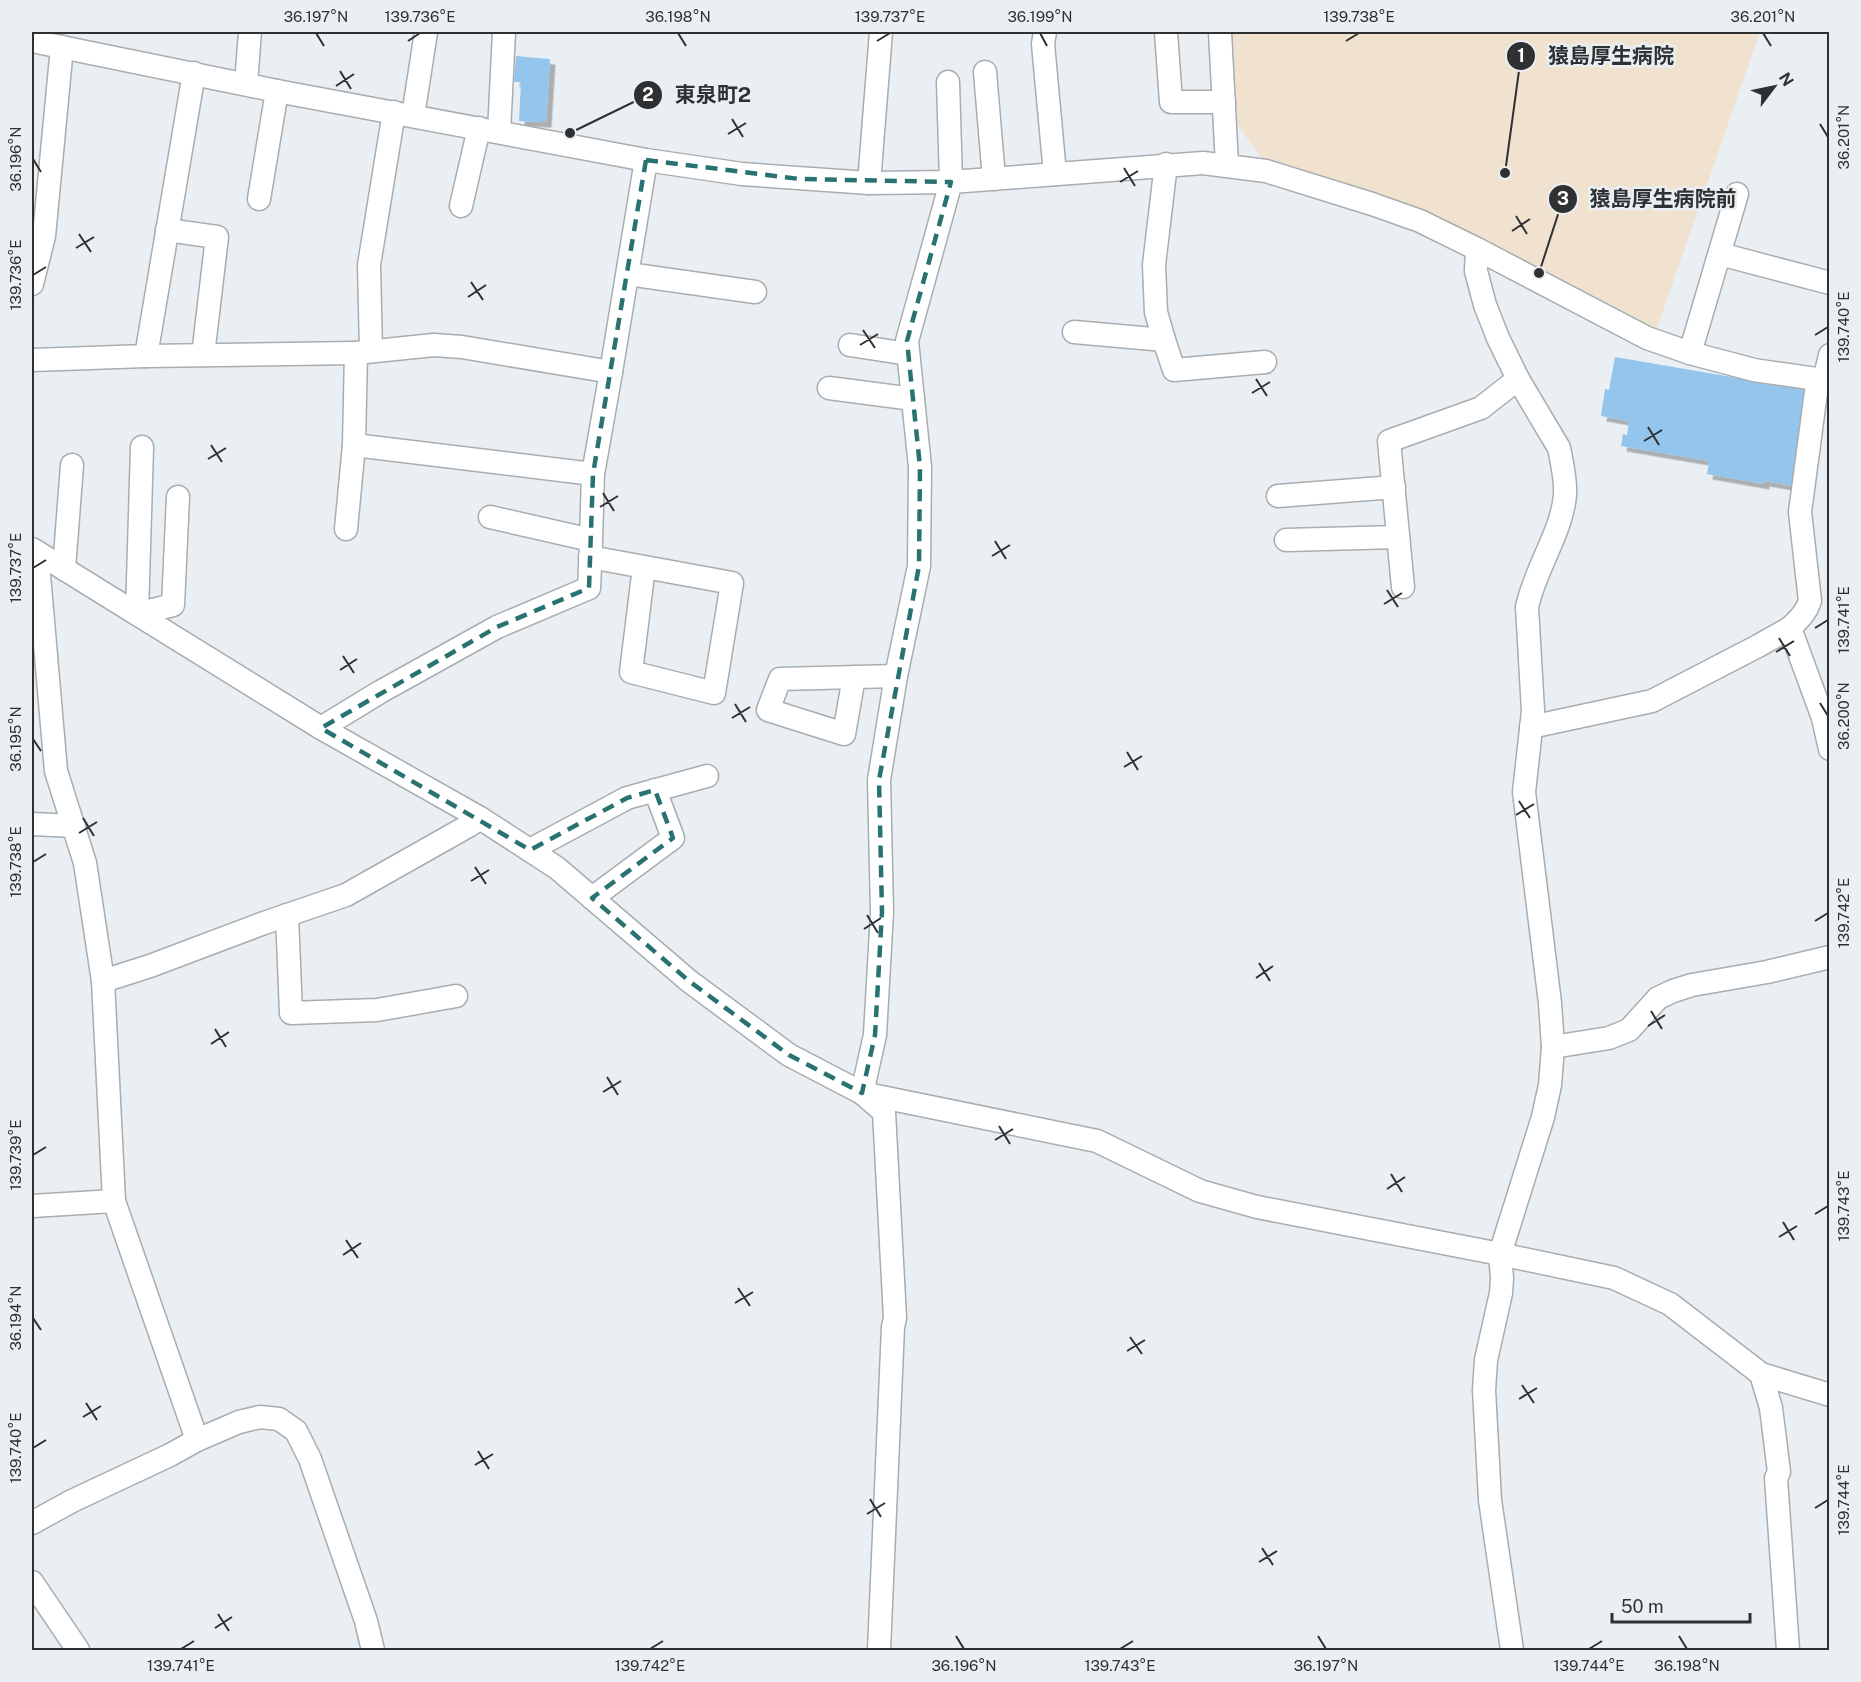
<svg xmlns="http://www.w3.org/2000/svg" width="1861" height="1682" font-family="'Public Sans','Noto Sans JP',sans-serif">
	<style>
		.medical { fill: #f0e2cf }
		.building { fill: #94c5ec; filter: url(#shadow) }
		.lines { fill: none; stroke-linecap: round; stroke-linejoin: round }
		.minor-casing { stroke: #a8adb1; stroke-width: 25 }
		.minor { stroke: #fff; stroke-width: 22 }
		.marked { fill: none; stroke: #287371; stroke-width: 4.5; stroke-dasharray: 12 8; stroke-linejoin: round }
		.ticks { fill: none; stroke: #2f3032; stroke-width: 2 }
		.leader { fill: none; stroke: #2f3032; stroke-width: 2 }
		.callout-dot { fill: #2f3032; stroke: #eaeff3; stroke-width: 2 }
		.mark-label { font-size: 18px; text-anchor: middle; font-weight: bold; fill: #fff }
		.callout-label { font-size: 21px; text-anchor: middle; font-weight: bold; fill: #2f3032; stroke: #eaeff3; stroke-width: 5; stroke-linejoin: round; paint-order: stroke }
		.neatline { fill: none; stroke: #2f3032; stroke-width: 2 }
		.ticks-label { font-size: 15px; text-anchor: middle; fill: #2f3032 }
	</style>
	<defs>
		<filter id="shadow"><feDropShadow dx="5.5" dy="5.5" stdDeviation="0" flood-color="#0004"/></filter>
	</defs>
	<rect width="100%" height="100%" fill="#eaeff3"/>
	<path class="medical" d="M1229,32H1760L1656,331L1595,302L1412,206L1266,164L1236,123Z"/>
	<g class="building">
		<path d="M516,56L550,59L546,122L519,121L521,82H514Z"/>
		<path d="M1615,357L1808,390L1792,486L1764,481V484L1707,474L1709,461L1621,446L1623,434L1627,435L1629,421L1601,416L1605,389L1609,390Z"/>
	</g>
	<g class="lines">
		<g class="minor-casing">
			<g id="minor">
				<path d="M1045,32L1043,44L1055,174"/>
				<path d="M1166,32L1171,102H1224"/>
				<path d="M1220,32L1227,165"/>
				<path d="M32,41L277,91L646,160L742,174L869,183L951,182L1203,163L1266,171L1372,204L1420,221L1477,249L1647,338L1690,353L1754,370L1830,381"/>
				<path d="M985,72L994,179"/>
				<path d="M246,84L250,32"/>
				<path d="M413,116L426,32"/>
				<path d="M499,132L504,32"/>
				<path d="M869,183L881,32"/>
				<path d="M259,199L277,91"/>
				<path d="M461,206L479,128"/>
				<path d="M167,230L217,237L203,355"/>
				<path d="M1477,249L1476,271L1485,305L1498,338L1518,379L1559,448C1562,462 1566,480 1565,495C1562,532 1535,569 1527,607L1533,711L1524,792L1550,1003L1553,1047L1550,1085L1543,1117L1500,1254L1502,1278L1501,1293L1486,1360L1484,1390L1490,1500L1512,1650"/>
				<path d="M1720,254L1830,283"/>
				<path d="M628,274L755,292"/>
				<path d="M32,284L44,236L62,47"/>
				<path d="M1074,332L1164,340L1174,370L1265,362"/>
				<path d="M1164,340L1156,312L1154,265L1166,164"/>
				<path d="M850,345L908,354"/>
				<path d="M371,351L369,265L394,112"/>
				<path d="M356,353L434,345L462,347L611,372L593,474"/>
				<path d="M1690,353L1737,194"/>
				<path d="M1830,355L1824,381L1816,392L1800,512L1810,601C1806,613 1799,619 1790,628L1823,718L1830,749"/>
				<path d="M146,356L356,353L354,445L346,529"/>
				<path d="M32,360L146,356L194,73"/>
				<path d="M611,372L646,160"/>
				<path d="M829,388L913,399"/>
				<path d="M354,445L593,474L591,540L490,517"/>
				<path d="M142,447L137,614L173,605L178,497"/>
				<path d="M1278,496L1394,487"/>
				<path d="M1286,540L1398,537"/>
				<path d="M32,549L321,728L480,818L557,868L689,981L789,1055L862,1093L1097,1141L1200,1191L1257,1207L1500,1254L1614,1278L1670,1304L1761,1374L1830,1395"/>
				<path d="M37,552L56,771L85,863L103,981L114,1201L197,1440"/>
				<path d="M590,557L732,583L714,693L631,672L644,567"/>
				<path d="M64,569L72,465"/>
				<path d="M1403,587L1389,441L1481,408L1518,379"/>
				<path d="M854,677L844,734L768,710L780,679L896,676"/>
				<path d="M1531,727L1652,701L1758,646L1790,628"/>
				<path d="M321,728L380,692L497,627L589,588L591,544"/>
				<path d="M32,824L74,826"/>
				<path d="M530,850L627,798L707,776"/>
				<path d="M592,898L673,838L655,790"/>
				<path d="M287,915L291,1013L377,1010L456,996"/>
				<path d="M103,981L150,966L264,923L346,895L470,825L480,818"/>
				<path d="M1553,1047L1609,1038L1629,1030L1658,998L1673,991L1692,985L1767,972L1830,957"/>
				<path d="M32,1206L114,1201"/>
				<path d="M1761,1374L1771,1408L1779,1472L1776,1478L1788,1650"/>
				<path d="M32,1523L72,1501L170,1455L197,1440L239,1422L260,1417L279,1419L296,1431L310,1459L366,1621L373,1650"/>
				<path d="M32,1582L78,1650"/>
				<path d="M879,1650L893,1327L895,1318L884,1112L862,1093L875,1035L882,912L879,780L896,676L919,566L920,467L907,341L951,182L948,82"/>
			</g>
		</g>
		<use href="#minor" class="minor"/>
	</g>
	<path class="marked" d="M646,160L800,179L951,182L907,341L920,467L919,566L879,780L882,912L875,1035L862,1093L789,1055L689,981L592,898L673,838L655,790L627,798L530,850L321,728L497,627L589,588L593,474Z"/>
	<path class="ticks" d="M316,33L324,46M678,33L686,46M1040,33L1047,46M1763,33L1771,46M408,41L420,33M877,41L890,33M1346,41L1359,33M340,71L351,89M336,86L354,74M732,119L743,137M1820,124L1828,137M728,134L746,123M33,159L41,172M1124,168L1135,186M1120,182L1138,171M1516,216L1527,234M1512,231L1530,219M79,234L91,252M76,248L94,237M33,275L46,267M471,282L483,300M468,297L486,285M863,330L875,348M1815,335L1828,327M860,345L878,334M1256,379L1267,396M1252,393L1270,382M1648,427L1659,445M1644,441L1662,430M211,445L222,462M208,459L226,448M603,493L614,511M600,507L618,496M995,541L1006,559M992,556L1010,545M33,568L46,560M1387,590L1398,607M1384,604L1402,593M1815,628L1828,620M1779,638L1790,656M1776,652L1794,641M343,656L354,673M340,670L357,659M1820,703L1828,716M735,704L746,722M732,718L750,707M33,739L41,751M1127,752L1138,770M1124,767L1142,756M1519,801L1530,818M1516,815L1534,804M83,818L94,836M79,833L97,822M33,862L46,854M475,867L486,884M471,881L489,870M867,915L878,933M1815,921L1828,913M864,929L881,918M1259,963L1270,981M1256,978L1273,966M1651,1011L1662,1029M1648,1026L1665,1015M215,1029L226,1047M211,1044L229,1032M607,1077L618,1095M603,1092L621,1081M999,1126L1010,1144M995,1140L1013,1129M33,1155L46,1147M1391,1174L1402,1192M1387,1189L1405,1177M1815,1214L1828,1206M1783,1222L1794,1240M1779,1237L1797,1226M346,1240L358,1258M343,1255L361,1243M738,1288L750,1306M735,1303L753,1292M33,1318L41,1330M1130,1337L1142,1354M1127,1351L1145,1340M1522,1385L1534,1403M1519,1399L1537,1388M86,1403L97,1420M83,1417L101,1406M33,1448L46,1440M478,1451L489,1469M475,1465L493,1454M870,1499L881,1517M1815,1508L1828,1500M867,1514L885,1503M1262,1548L1273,1565M1259,1562L1277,1551M218,1614L229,1631M215,1628L232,1617M956,1636L964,1649M1318,1636L1326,1649M1679,1636L1687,1649M181,1649L194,1641M650,1649L663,1641M1120,1649L1133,1641M1589,1649L1602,1641"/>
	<path class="leader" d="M1505 173L1521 56M570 133L648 95M1539 273L1563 199"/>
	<g class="callout-dot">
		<circle cx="1505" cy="173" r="6"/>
		<circle cx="570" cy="133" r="6"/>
		<circle cx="1539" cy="273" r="6"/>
		<circle cx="1521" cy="56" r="15"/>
		<circle cx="648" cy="95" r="15"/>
		<circle cx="1563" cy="199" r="15"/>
	</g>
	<g class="mark-label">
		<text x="1521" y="62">1</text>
		<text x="648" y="101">2</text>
		<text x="1563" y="205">3</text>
	</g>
	<g class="callout-label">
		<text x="1611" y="63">猿島厚生病院</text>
		<text x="713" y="102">東泉町2</text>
		<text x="1663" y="206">猿島厚生病院前</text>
	</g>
	<rect width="1861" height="1682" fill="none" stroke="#eaeff3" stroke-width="66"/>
	<g transform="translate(1774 87) rotate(58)" stroke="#eaeff3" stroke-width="4.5" paint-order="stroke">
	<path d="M0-4.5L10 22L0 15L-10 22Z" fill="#2f3032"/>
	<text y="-9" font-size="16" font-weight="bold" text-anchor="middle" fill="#2f3032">N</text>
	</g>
	<path d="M1612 1613v9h138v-9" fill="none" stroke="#2f3032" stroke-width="3"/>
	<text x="1621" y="1613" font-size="18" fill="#2f3032" stroke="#eaeff3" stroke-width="4.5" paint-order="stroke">50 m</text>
	<rect x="33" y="33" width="1795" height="1616" class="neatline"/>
	<g class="ticks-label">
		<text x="316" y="22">36.197°N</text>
		<text x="420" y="22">139.736°E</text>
		<text x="678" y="22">36.198°N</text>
		<text x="890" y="22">139.737°E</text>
		<text x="1040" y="22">36.199°N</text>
		<text x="1359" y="22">139.738°E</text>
		<text x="1763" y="22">36.201°N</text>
		<text transform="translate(1844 137) rotate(-90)" y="5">36.201°N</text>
		<text transform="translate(16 159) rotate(-90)" y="5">36.196°N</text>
		<text transform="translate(16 275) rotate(-90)" y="5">139.736°E</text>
		<text transform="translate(1844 327) rotate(-90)" y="5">139.740°E</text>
		<text transform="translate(16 568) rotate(-90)" y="5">139.737°E</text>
		<text transform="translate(1844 620) rotate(-90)" y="5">139.741°E</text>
		<text transform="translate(1844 716) rotate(-90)" y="5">36.200°N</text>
		<text transform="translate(16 739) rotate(-90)" y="5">36.195°N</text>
		<text transform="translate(16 862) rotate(-90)" y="5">139.738°E</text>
		<text transform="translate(1844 913) rotate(-90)" y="5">139.742°E</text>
		<text transform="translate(16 1155) rotate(-90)" y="5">139.739°E</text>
		<text transform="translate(1844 1206) rotate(-90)" y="5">139.743°E</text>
		<text transform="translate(16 1318) rotate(-90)" y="5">36.194°N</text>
		<text transform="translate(16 1448) rotate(-90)" y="5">139.740°E</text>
		<text transform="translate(1844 1500) rotate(-90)" y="5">139.744°E</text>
		<text x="181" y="1671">139.741°E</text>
		<text x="650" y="1671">139.742°E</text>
		<text x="964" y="1671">36.196°N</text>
		<text x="1120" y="1671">139.743°E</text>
		<text x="1326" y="1671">36.197°N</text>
		<text x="1589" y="1671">139.744°E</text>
		<text x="1687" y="1671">36.198°N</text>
	</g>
</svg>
